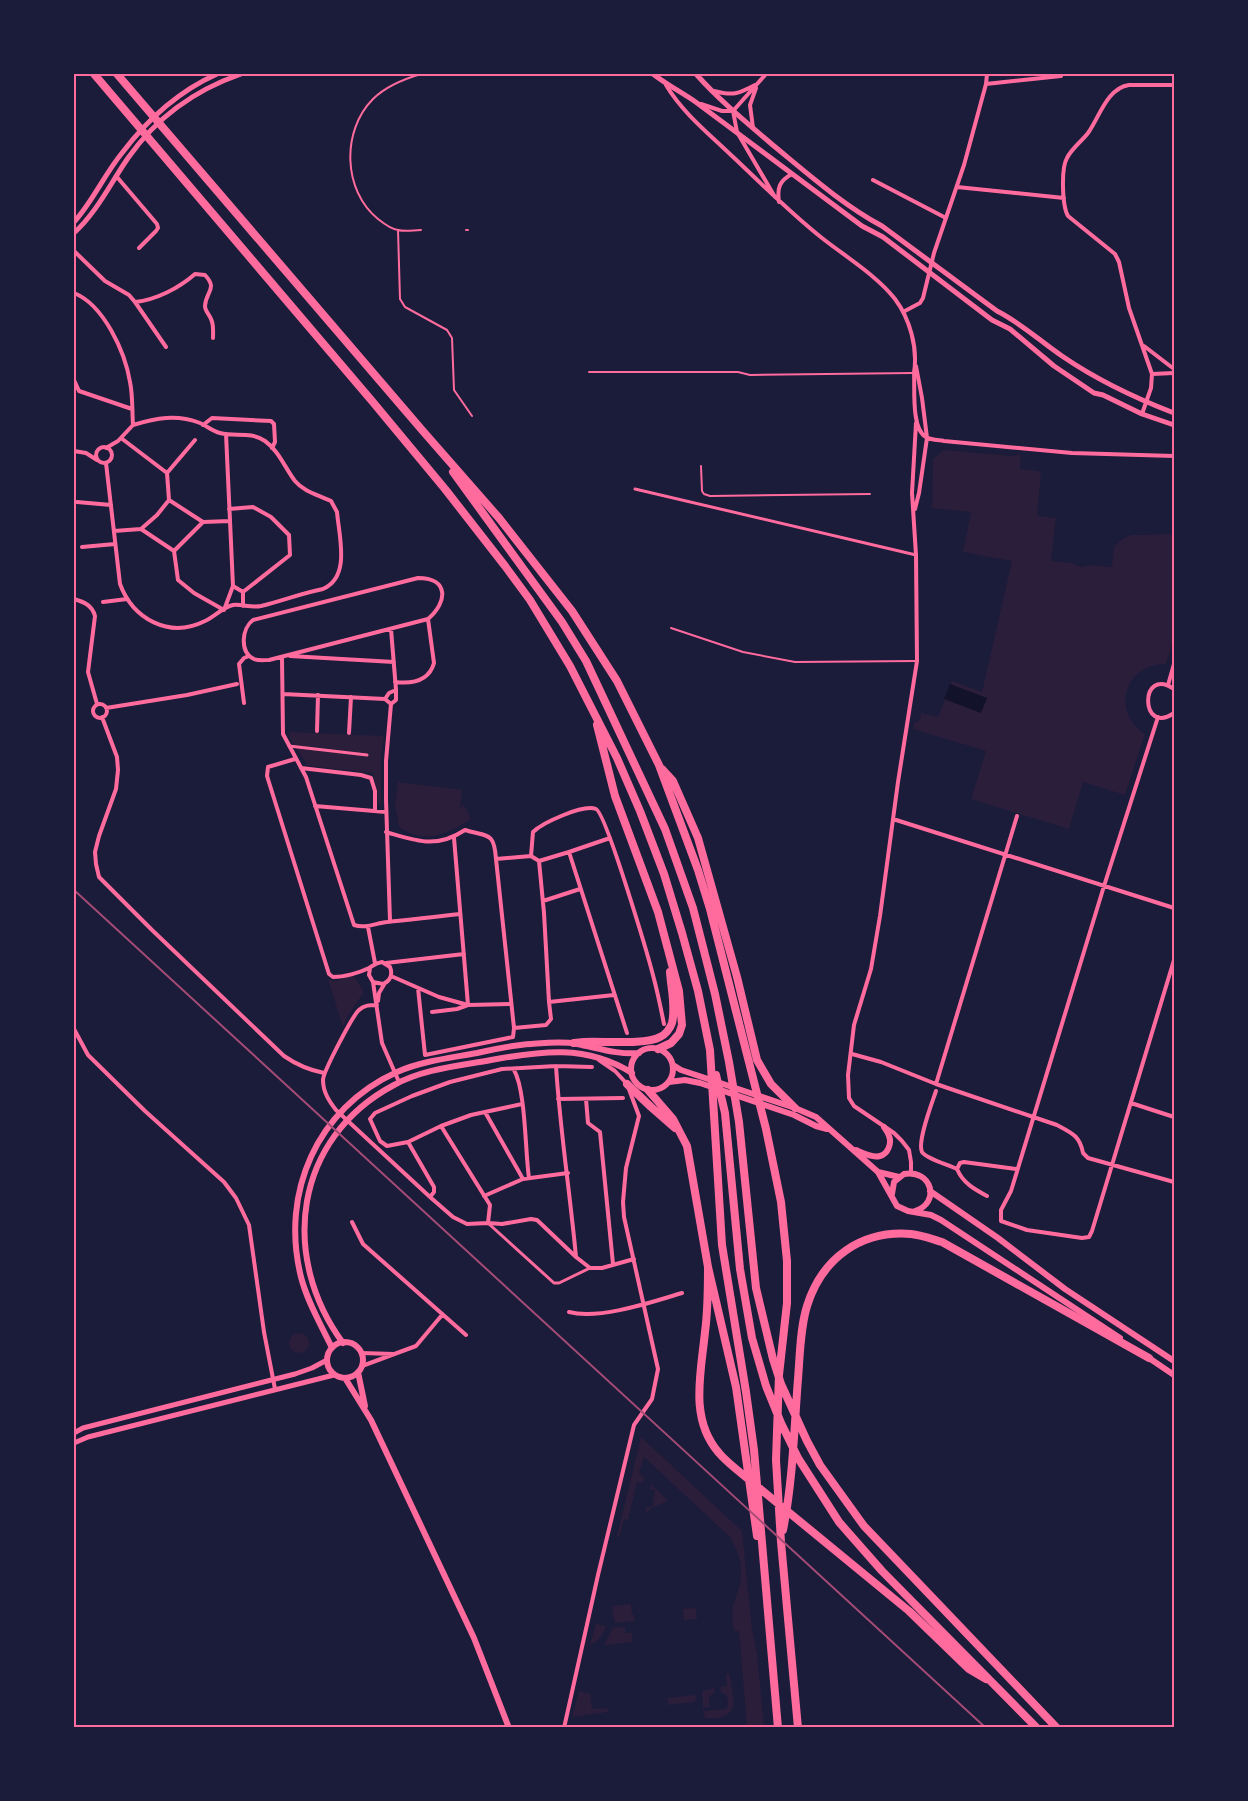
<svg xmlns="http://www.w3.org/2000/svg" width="1248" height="1801" font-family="'Asap Condensed',sans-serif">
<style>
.green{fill:#2a1e3b}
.water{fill:#12122b}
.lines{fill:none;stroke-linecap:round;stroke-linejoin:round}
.service{stroke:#ff6b9d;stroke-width:2}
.pedestrian{stroke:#ff6b9d;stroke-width:3}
.minor{stroke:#ff6b9d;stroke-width:4}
.tertiary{stroke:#ff6b9d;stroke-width:5}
.secondary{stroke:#ff6b9d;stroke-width:5}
.primary{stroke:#ff6b9d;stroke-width:6}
.motorway{stroke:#ff6b9d;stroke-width:8}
.rail{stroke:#a44b75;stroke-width:2}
.neatline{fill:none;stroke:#ff6b9d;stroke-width:2}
</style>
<rect width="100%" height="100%" fill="#1b1b3a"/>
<!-- green -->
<path class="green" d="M944 450 1013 456 1020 454V469L1039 471V473L1041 474 1037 516 1056 518 1051 561 1072 563 1080 567 1091 565 1112 567 1114 548 1113 547 1123 539 1131 535 1174 534V638L1166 664C1125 664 1110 711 1145 734L1125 795 1083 782 1069 829 971 799 986 751 913 729 914 723 920 720 921 713 938 717 952 681 982 692 1012 561 963 552 971 512 932 508 933 459Z
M289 732 384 736 381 756V805L378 804 377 789 373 773 308 766 290 739Z
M398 782 462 790 460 809 463 805 468 811 470 820C445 834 426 845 399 827L395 804Z
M353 975 364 992 349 1014 343 1027 328 979 336 981Z
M289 1343a10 10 0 1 1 20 0a10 10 0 1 1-20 0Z
M641 1437 742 1531 752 1630 757 1653 764 1727H747L739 1631H734C733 1624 732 1618 732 1612 733 1602 738 1593 740 1584 743 1570 740 1553 732 1542L733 1540 644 1457 639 1473 644 1478 643 1483 637 1482 628 1520 624 1519 620 1535 617 1536Z
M651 1484 668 1501 653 1507 646 1513V1507H652L655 1490 650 1489Z
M631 1604 632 1614 634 1615 635 1621 615 1623 612 1606Z
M696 1608 697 1619 684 1620 683 1609Z
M596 1624 606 1626C603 1635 599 1641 590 1645Z
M625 1627V1633H632L633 1642 604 1645 613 1628Z
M729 1671 734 1704C731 1718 717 1719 705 1718L703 1711 727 1709 728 1703 727 1696 721 1692 720 1687 727 1686 726 1674H729Z
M714 1688 715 1692 709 1697V1707L703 1708 702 1691Z
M579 1691 590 1694 592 1709 608 1708V1712L572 1717Z
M696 1695 697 1699 695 1700V1702L668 1705 667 1698Z"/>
<!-- water -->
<path class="water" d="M950 684 987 698 981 713 944 699Z"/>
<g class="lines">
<!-- service -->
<path class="service" d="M398 230 400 299 405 307 447 330 452 338 454 390 472 416
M421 230C414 230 405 232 398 230 391 229 383 223 378 219 343 191 341 131 373 99 386 86 404 79 421 74
M466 230H468
M589 372H738L750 375 913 373
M701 466 702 491 704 494 710 496 870 494
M671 628 743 652 795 662 917 661"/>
<!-- pedestrian -->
<path class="pedestrian" d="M635 489 916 555
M289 746 367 755
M489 1224 554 1283H559L590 1268"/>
<!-- minor -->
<path class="minor" d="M986 84 1061 76
M666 85C682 112 708 133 731 155 761 183 789 212 822 238 846 257 876 275 895 299 910 319 918 348 914 373 915 388 911 429 926 437 931 440 938 440 944 441L1072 453 1174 456
M714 91C733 96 738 94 755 85
M701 104 722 111H733
M733 111 737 132 775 197
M733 111 766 74
M753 128 750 105 756 88
M117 177 157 224 158 228 156 231 139 248
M873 180 946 218
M957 187 1064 198
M779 202C777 188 779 181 792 174
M74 251 105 281 129 295 135 302C156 300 179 288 195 274L205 275C218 289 206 291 205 306 205 311 209 314 211 319 214 325 213 331 213 338
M74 293C104 305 125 352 130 382 133 396 132 411 133 425
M135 302 166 347
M903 312 920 303 923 298 934 253 964 165 986 84 987 74
M1144 346 1174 369
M1152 374 1174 373
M74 380 79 391 82 392 132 409
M1142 414 1151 388 1152 374 1129 308 1119 262 1115 254 1068 216C1062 206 1061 168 1067 158 1072 148 1082 141 1088 133 1099 118 1107 88 1129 85H1174
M203 425 212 418 271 421 274 424 275 442 272 448
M121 438 167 473
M96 455a8 8 0 1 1 16 0a8 8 0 1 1-16 0Z
M106 448 118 441 133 425
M74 451 86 453 97 460
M106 463 120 584C133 619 169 639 205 621 214 617 223 607 233 605 242 604 251 608 261 606 282 601 302 593 323 589 351 577 339 536 337 512L331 501C319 495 304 492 295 481 285 468 279 451 265 441 250 431 236 437 220 433 212 431 207 426 200 423 176 414 156 418 133 425
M167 473 195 440
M167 473 169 500
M169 500 203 522
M77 502 111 505
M229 509 253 507 271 517 289 535 290 555 243 592
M915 509 919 493 927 438 922 398 916 366
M141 529 174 551
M114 531 141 529 157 515 169 500
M82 547 115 544
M174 551 178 580 194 593 224 610 233 586 226 434
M174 551 203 522 230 521
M418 578C449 578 448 602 428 619L269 660C264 660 259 661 254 659 239 652 242 628 253 620Z
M233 586 243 592V606
M74 599C84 602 92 605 95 616L88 672 97 704
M103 602 127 599
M290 656 394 662
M282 658 283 734 306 777 354 925C366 929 376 923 387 922 412 919 436 917 460 914
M395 682C412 684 429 681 434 663L428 619
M1168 685 1174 664
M1174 689C1139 665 1140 737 1174 713
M283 694 385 699 391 704
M385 699 389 693 396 690 391 629
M244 703 239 664 244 658 249 656
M93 711a7 7 0 1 1 14 0a7 7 0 1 1-14 0Z
M106 708 187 695 237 684
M102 717 117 757 118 770 116 789 99 836 95 852 96 864 99 877 152 930 284 1056C297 1065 309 1070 324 1073
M1158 717 1104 886 1011 1191 1001 1210V1221L1027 1230 1082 1238 1089 1237 1092 1231 1174 960
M317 731 318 695
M349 733 351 697
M295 759 268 767 267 776 329 974 333 977C344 977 359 973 369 968 374 965 376 963 382 962L390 967C393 975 390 981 383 984L373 982 369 975 370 968
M301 768 361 775 371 778 375 791V810
M315 806 386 812
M893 819 1174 908
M386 832C417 841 436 849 465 830 489 837 494 832 496 859L531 856 539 861 569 852 627 1033
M569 852 610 838
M531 856 533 832C542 823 583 804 596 809 606 813 649 959 654 979 658 994 661 1009 664 1024
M496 859 514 1028
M539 861 544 913 549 1002
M543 901 580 889
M390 921 386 800V761L391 704 396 700V690
M368 927 375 963
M386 963 464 954
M391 976 439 997 468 1005 511 1004
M373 982 382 1043 399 1082
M418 988 425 1055 513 1037 514 1028 546 1025 551 1019 549 1002 614 995
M378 1001 379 993 385 983
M377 1005C370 1005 364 1005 359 1010 353 1015 323 1072 323 1080 323 1092 329 1101 336 1110L430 1197
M432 1012 457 1009 468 1005 454 838
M74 1029 88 1055 145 1111 224 1182 236 1198 249 1225 264 1332 275 1389
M852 1054 881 1062 936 1084 1057 1125C1072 1133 1080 1136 1083 1153L1088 1158 1174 1182
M556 1066C560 1130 570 1193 576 1257L590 1268H602L634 1259
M514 1070C526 1091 525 1151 529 1178
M936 1084 1017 816
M936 1091C932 1103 917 1142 922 1152 926 1159 950 1165 957 1169
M558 1099 623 1098
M586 1099 588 1123 600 1132 613 1264
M1131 1103 1174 1117
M485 1112 523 1179
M441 1126 490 1205 488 1223
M408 1142 441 1126 471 1115 522 1104
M911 1173V1162L909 1150 902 1141 894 1133 854 1106 849 1098 848 1075 854 1025 871 969 880 916 898 782 917 661 916 555 912 493 916 423
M484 1196 523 1179 568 1173
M987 1196C974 1189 963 1183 957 1169L960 1163 964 1162 1016 1169
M352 1222 363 1244 466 1335
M576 1257 537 1220 531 1219 502 1224 488 1223 467 1224 453 1217 430 1197 434 1192V1187L408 1142 387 1146 380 1141 370 1119 375 1113 412 1096 450 1082 502 1069 556 1066 592 1067
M569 1312C599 1320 652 1302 682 1293
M361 1353 394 1354
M362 1366 416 1346 442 1315
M564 1728 598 1575 634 1425 652 1399 658 1369 624 1217 623 1202 626 1168 639 1116 627 1084 615 1071 599 1060"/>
<!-- tertiary -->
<path class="tertiary" d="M74 1433 83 1428 295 1374 312 1368 327 1360
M74 1443 88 1437 334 1375"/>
<!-- secondary -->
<path class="secondary" d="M653 74C667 85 683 93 697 103L862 226 883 237 992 320 1010 329 1054 366 1094 393 1103 395 1142 414 1174 425
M696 74C719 100 747 123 774 146 808 174 843 205 882 226L997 311C1021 323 1040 341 1062 356 1097 380 1135 398 1174 413
M74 222C93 201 104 175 122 153 147 120 179 91 217 74
M74 233C97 212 110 184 128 158 156 118 195 90 241 74"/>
<!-- primary -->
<path class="primary" d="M631 1069a21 21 0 1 1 42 0a21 21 0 1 1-42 0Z
M673 1065 681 1070 795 1108 816 1117 878 1172 897 1206 908 1211 931 1215 941 1220 1120 1338
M669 1082 685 1080 700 1083 794 1115 816 1126 827 1129
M856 1150C863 1153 872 1158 880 1156 888 1154 892 1143 889 1136 888 1132 886 1130 884 1127
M878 1172 899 1177
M930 1191 998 1238 1065 1289 1174 1361
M892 1194 894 1182 904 1174C932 1169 941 1203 915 1211
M327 1360a18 18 0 1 1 36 0a18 18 0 1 1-36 0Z
M343 1343C279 1256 294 1138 394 1085 423 1069 458 1066 491 1060 541 1051 586 1044 632 1073
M332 1348C321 1325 307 1301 301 1277 280 1193 317 1108 397 1072 422 1061 450 1058 477 1053 495 1049 513 1045 531 1044 545 1043 562 1041 577 1044 598 1048 618 1055 639 1053
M1146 1356 1174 1375
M358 1372 365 1406
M345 1378 371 1420 474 1638 509 1728"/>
<!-- motorway -->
<path class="motorway" d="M94 74 372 401 445 489 505 566 530 600 570 666 617 758 640 811 664 874 682 933 698 991 710 1050 722 1245 746 1392 754 1450 778 1728
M117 74 422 430 499 518 572 611 617 681 659 765 698 870 710 909 766 1129 781 1202 787 1261V1303L779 1375 776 1460 781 1542 798 1728
M453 472 562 622 586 661 665 829 693 908 715 994 729 1062 739 1122 756 1288 773 1359 781 1384 807 1441 820 1465 864 1526 1057 1728
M597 725 615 796 658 912 679 991 682 1025 679 1034 671 1043 658 1049
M662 769 673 781 698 838 737 977 757 1060 771 1084 795 1108
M574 1043 584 1042C602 1041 646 1045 660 1037 665 1035 670 1029 672 1023 676 1007 671 988 670 972
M716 1075 725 1113 740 1269 752 1338 766 1386 781 1423 798 1458 839 1522 882 1571 1037 1728
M627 1084 651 1107 675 1128
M648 1090 673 1119 687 1146 708 1267 736 1387 757 1536
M708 1267C708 1288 708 1310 705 1332 701 1373 689 1419 719 1453 724 1459 730 1464 736 1469L909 1611 969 1669 986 1679
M783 1530C793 1481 794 1429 798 1379 800 1355 800 1329 807 1306 822 1258 861 1230 911 1234 921 1235 932 1239 942 1242L1149 1358"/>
<!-- rail -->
<path class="rail" d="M74 890 986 1728"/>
</g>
<!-- border -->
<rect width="1248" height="1801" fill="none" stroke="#1b1b3a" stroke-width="150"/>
<rect x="75" y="75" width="1098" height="1651" class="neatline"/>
</svg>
